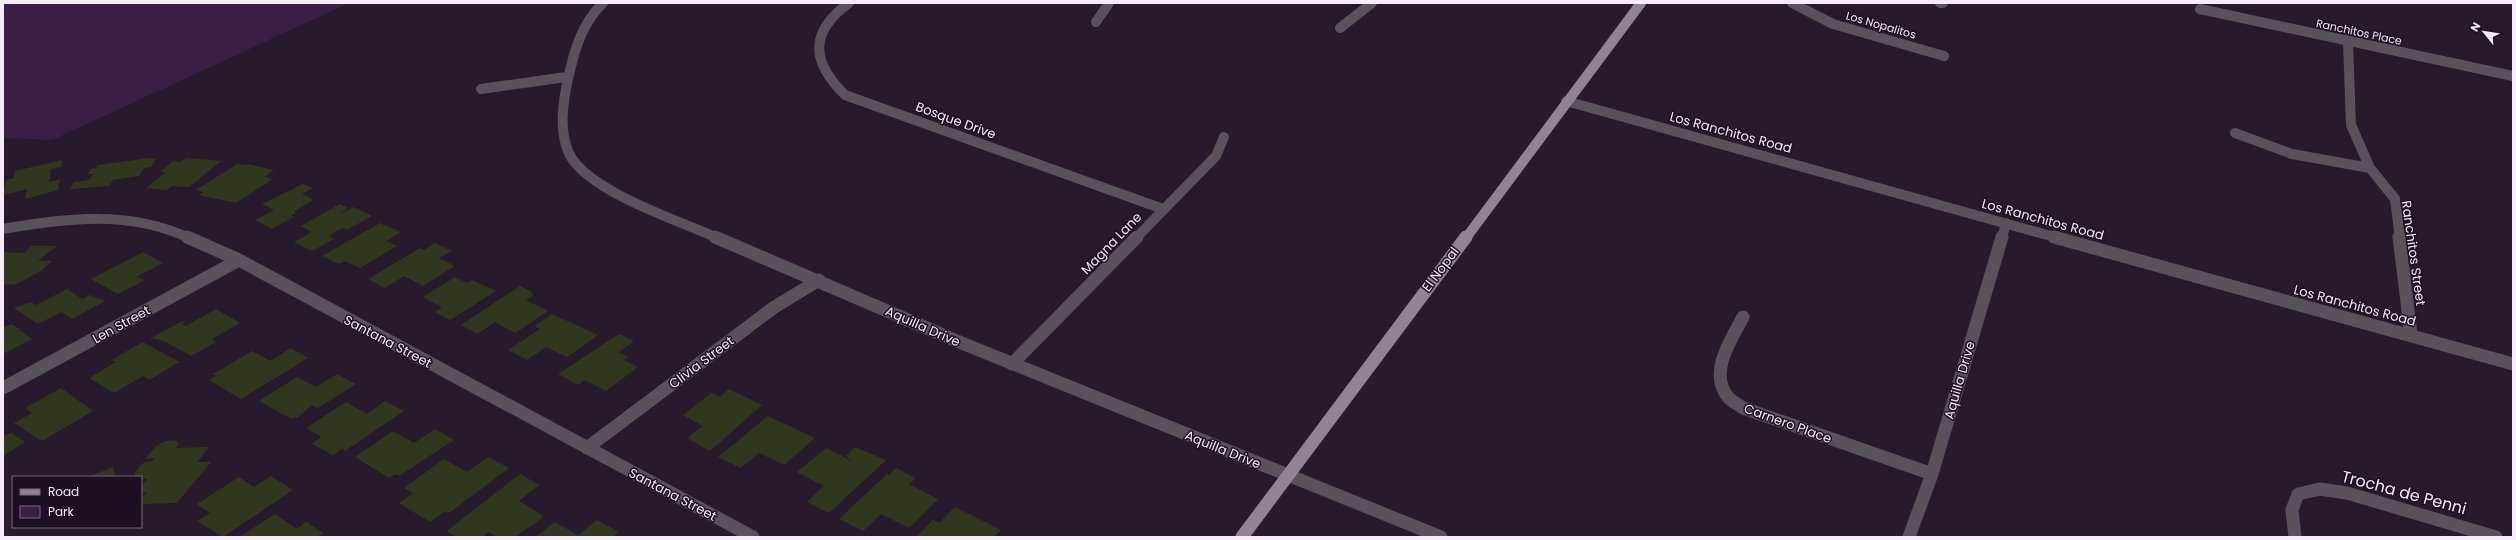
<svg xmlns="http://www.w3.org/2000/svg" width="2516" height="540" font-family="Poppins,sans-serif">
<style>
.green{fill:#3a1e45}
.building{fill:#31371e}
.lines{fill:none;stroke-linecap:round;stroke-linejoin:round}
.minor-far1{stroke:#59515c;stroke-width:10}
.minor{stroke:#59515c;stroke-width:13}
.major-far1{stroke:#918297;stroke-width:10}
.major{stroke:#918297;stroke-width:13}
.labels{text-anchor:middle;stroke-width:3;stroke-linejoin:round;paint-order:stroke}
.far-street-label{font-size:11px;fill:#f5ebf9;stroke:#1e1024}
.street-label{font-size:13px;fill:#f5ebf9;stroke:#1e1024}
.near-street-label{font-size:16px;fill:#f5ebf9;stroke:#1e1024}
</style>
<rect width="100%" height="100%" fill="#281a2d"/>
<!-- green -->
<path class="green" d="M3 3H349L52 140 3 138Z"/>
<!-- building -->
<path class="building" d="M150 158 156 159 151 167 144 168 139 176 113 180 109 186 70 189 74 182 89 180 93 174H88L91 169 96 168 98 165Z
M186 158 221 161 189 187 172 186 167 190 146 188 166 172H160L173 161 181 162Z
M62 160 61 167 51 169 49 182 60 179 58 190 25 199 27 189 3 195 6 180 14 178 15 171Z
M237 164 245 165 248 164 274 170 264 177 273 179 236 203 199 195 204 192 196 190Z
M303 184 313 188 302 194 314 200 294 211 296 213 291 215 294 217 272 229 255 220 274 210 262 204Z
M340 204 348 208 338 215 353 207 372 216 347 230 343 228 334 232 329 236 334 239 312 251 294 242 312 232 301 226Z
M380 223 401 232 386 241 397 246 360 268 345 261 339 264 322 256Z
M435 243 452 251 439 258 455 266 423 286 404 276 385 288 368 279 420 248 424 250Z
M31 246H57L38 261H52L41 271 16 284 3 285V252L25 253Z
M143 252 163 263 136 277 145 280 118 294 91 279Z
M455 277 467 283 472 280 496 291 450 320 435 312 442 307 423 297Z
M520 286 532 292 533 296 526 300 548 311 515 333 495 322 477 334 461 325Z
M67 289 82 299 90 295 105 301 72 319 61 312 38 324 14 308 30 302 36 305Z
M216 309 240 323 212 339 216 342 191 356 164 341 151 338 183 321 185 322 182 324 186 326Z
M552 314 598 335 567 357 546 347 527 360 508 350 540 329 535 326Z
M12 324 21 330 16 332 21 331 32 339 3 354V327Z
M619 334 634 341 619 352 629 357 624 360 638 367 606 391 585 380 578 385 558 374Z
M143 342 179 362 149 380 143 376 114 393 89 378 116 362 111 360Z
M291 348 308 358 241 399 209 380 217 376 213 374 252 351 270 361Z
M337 374 356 384 318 408 312 405 298 417 291 419 259 401 297 377 316 387Z
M61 388 93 411 42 441 14 423 32 413 25 408Z
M729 389 762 405 710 451 687 438 703 426 683 415 711 393 720 397Z
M385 401 404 411 345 451 342 449 333 455 312 444 321 437 306 428 346 402 367 414Z
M768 416 815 438 784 465 759 453 741 468 718 457Z
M435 429 454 440 399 476 395 474 389 478 355 457 393 431 414 443Z
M11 433 25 442 3 456V436Z
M176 440 179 444 176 448 209 447 197 462H211L177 503 141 504V500L147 492 141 493V487L147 479 135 477 134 474 143 463 153 461 155 458 145 459 156 446 166 441Z
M855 447 886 460 829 513 807 502 824 486 797 472 826 448 852 461 846 456Z
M488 457 509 468 449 513 445 511 430 522 399 503 413 493 404 488 444 459 467 472Z
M113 467 115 477H88Z
M896 468 915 478 909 484 938 499 909 528 881 514 863 531 839 519 887 474 889 475Z
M520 474 539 485 519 501 544 516 535 523 515 537H498L489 532 482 537H457L447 531Z
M271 476 293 490 223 537 197 521 210 513 197 504 239 477 254 487Z
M955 507 1001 530 994 537H916L933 520 939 523Z
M275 514 297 529 306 522 323 533 318 537H239Z
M597 520 619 532 613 537H535L555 522 578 535Z"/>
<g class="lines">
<!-- minor-far1 -->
<path class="minor-far1" d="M603 3C582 23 574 51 568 79 563 102 559 129 568 151 583 190 680 221 718 238
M849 3C809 32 811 62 845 95L1163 209
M1792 3 1833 24 1944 56
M1940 3H1943
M2200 9 2513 76
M1096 22 1109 3
M1340 28 1372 3
M2348 42 2351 125 2370 168 2395 199 2400 238
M481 89 566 77
M1566 101 2058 238
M2235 133 2292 154 2370 168
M3 229C67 218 129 210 189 238
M1136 238 1216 156 1224 137
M2002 238 2006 223"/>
<!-- minor -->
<path class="minor" d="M187 237 239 260 753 537
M715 237 964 344 1441 537
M2054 237 2513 364
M2399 237 2411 335
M1743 317C1731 340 1708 373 1728 397 1732 402 1738 404 1743 408L1932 474
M1012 364 1137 237
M3 388 239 260
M587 448 773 308 819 280
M1909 537 1932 474 2002 237
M2295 537 2292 510 2298 494 2320 489 2347 493 2496 537"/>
<!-- major-far1 -->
<path class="major-far1" d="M1466 238 1641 3"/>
<!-- major -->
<path class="major" d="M1242 537 1466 237"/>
</g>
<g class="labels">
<!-- far-street labels -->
<g class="far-street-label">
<text transform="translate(1881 25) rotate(16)" y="4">Los Nopalitos</text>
<text transform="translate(2359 32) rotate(12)" y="4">Ranchitos Place</text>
</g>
<!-- street labels -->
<g class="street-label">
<text transform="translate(956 120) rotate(20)" y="5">Bosque Drive</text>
<text transform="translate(1731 132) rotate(15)" y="5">Los Ranchitos Road</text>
<text transform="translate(2043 219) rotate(15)" y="5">Los Ranchitos Road</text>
<text transform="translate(1111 243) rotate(-46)" y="5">Magna Lane</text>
<text transform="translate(2414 253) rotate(82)" y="5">Ranchitos Street</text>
<text transform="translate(1440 269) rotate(-53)" y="5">El Nopal</text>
<text transform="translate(2355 305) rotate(15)" y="5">Los Ranchitos Road</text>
<text transform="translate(121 324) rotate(-29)" y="5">Len Street</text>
<text transform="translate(923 326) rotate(24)" y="5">Aquilla Drive</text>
<text transform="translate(388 341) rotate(28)" y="5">Santana Street</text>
<text transform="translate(701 362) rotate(-37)" y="5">Clivia Street</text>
<text transform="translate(1959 380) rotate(-74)" y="5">Aquilla Drive</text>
<text transform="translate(1788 423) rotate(20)" y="5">Carnero Place</text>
<text transform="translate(1223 449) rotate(22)" y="5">Aquilla Drive</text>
<text transform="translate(673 494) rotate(28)" y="5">Santana Street</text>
</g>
<!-- near-street labels -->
<g class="near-street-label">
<text transform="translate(2404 492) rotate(15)" y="6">Trocha de Penni</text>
</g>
</g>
<!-- border -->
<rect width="2516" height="540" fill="none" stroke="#f5ebf9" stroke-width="8"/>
<!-- legend -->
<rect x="12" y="476" width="130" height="52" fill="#1e1024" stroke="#746879"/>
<rect x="20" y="489" width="20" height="6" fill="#918297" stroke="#746879"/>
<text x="48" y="496" font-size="12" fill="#f5ebf9">Road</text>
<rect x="20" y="506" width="20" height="12" fill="#3a1e45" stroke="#746879"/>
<text x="48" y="516" font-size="12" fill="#f5ebf9">Park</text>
<!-- north arrow -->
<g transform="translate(2484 32) rotate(300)" stroke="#1e1024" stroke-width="3" paint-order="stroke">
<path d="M0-3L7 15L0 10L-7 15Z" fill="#f5ebf9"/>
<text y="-6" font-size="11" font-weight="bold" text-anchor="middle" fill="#f5ebf9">N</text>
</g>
</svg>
